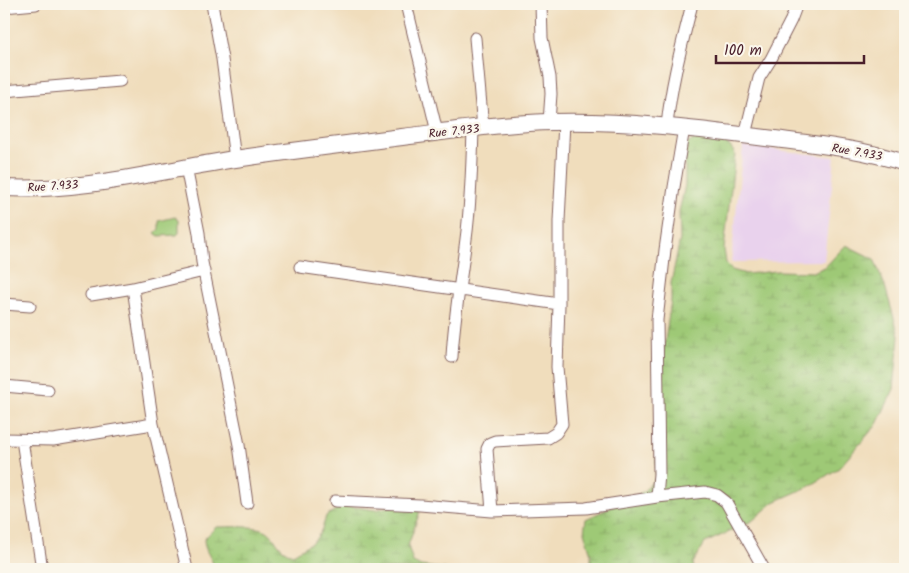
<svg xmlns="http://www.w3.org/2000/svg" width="909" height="573" font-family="Kalam,sans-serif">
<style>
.built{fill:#e9d2ed}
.grass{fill:#9ec976;stroke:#747450}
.wetland{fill:url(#wetland-marsh);stroke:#747450}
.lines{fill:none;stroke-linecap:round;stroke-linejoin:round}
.street-casing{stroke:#84625e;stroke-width:13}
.secondary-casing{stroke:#84625e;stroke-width:18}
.street{stroke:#fff;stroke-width:11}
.secondary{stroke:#fff;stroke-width:16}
.labels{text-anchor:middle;stroke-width:5;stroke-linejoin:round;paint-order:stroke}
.street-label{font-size:12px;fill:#4a1f2b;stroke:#fbf7ec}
</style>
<defs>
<pattern id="wetland-marsh" width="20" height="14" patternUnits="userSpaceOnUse" patternTransform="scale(1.25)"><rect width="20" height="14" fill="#9ec976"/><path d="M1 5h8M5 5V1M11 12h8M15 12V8" fill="none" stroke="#8aac66"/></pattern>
</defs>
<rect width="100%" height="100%" fill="#fbf7ec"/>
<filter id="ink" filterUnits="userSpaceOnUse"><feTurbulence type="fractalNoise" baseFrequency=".02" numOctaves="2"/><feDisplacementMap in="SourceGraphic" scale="10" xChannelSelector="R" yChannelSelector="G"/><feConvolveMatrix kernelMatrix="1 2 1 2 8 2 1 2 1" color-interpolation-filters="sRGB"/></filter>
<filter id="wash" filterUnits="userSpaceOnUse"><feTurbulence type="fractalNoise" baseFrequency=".0096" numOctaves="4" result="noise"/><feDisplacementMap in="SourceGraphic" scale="20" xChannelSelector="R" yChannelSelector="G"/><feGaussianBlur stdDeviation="1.12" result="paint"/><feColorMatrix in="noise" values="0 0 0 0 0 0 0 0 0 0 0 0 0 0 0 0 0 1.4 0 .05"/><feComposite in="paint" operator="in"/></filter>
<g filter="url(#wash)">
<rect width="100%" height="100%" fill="#f0ddbc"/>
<!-- built -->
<path class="built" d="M743 146 835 157 824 261 731 262Z"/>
<!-- grass -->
<path class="grass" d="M175 217 179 220V233L177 235 159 236 155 233 159 229V221Z"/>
<!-- wetland -->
<path class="wetland" d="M698 137C717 138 725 136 735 154L724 249 726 263 732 270 746 274 777 271 813 272 825 267 846 245 874 259 885 286 899 336 894 389 877 424 839 468 810 486 774 502 752 521 705 543 693 563 694 569H591V554L584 532 586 519 643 492 655 479 662 361 671 300V283L680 239 679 212 685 185V162L687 144Z
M348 506 375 510 393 506 420 511 408 546 413 562 421 566 446 569H214C213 557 204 553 204 539L216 527C228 527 257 525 267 531 278 539 277 550 293 554 314 541 319 542 326 516L340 507Z"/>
</g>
<g filter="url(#ink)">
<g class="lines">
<!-- street casing -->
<g class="street-casing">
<path id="street" d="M212 4 222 59 235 159
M406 4 437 132
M541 4 542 38 550 77 551 94 549 122
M4 7 36 4
M475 38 483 128
M4 91 120 81
M667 126C671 84 682 44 692 4
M684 128 674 187 665 250 657 320 659 474 657 497 705 492 717 495 726 502 764 569
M745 135 759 78 771 59 791 20 797 4
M186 167 199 233 202 262 239 445 247 503
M300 267 559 304
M133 288 153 424 187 569
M91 295 133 288 204 271
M4 304 30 306
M452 357C454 317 461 279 466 239 471 203 472 166 473 129
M4 386 48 390
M4 439 53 440 153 424
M22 440 42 569
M335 501 420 505 492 511 523 510 586 508 657 497
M492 511 487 449 490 443 495 441 548 438 556 433 562 424 557 367 559 304V221L564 122"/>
</g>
<!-- secondary casing -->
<g class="secondary-casing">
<path id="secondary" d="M4 188C81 192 159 171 235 159 290 151 346 144 402 137 451 131 503 123 552 122 624 120 695 129 766 138 813 144 860 148 905 163"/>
</g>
<!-- street -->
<use href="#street" class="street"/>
<!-- secondary -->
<use href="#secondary" class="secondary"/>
</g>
</g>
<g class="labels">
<!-- street labels -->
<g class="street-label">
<text transform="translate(454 131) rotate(-6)" y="4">Rue 7.933</text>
<text transform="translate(857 152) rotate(10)" y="4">Rue 7.933</text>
<text transform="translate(53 186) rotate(-4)" y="4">Rue 7.933</text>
</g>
</g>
<!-- margin -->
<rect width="909" height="573" fill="none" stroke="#fbf7ec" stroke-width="20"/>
<!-- scale -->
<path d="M716 55v8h148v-8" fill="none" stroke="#4a1f2b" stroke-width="2.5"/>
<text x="724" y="55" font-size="15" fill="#4a1f2b" stroke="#fbf7ec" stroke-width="4" paint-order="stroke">100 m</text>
</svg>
